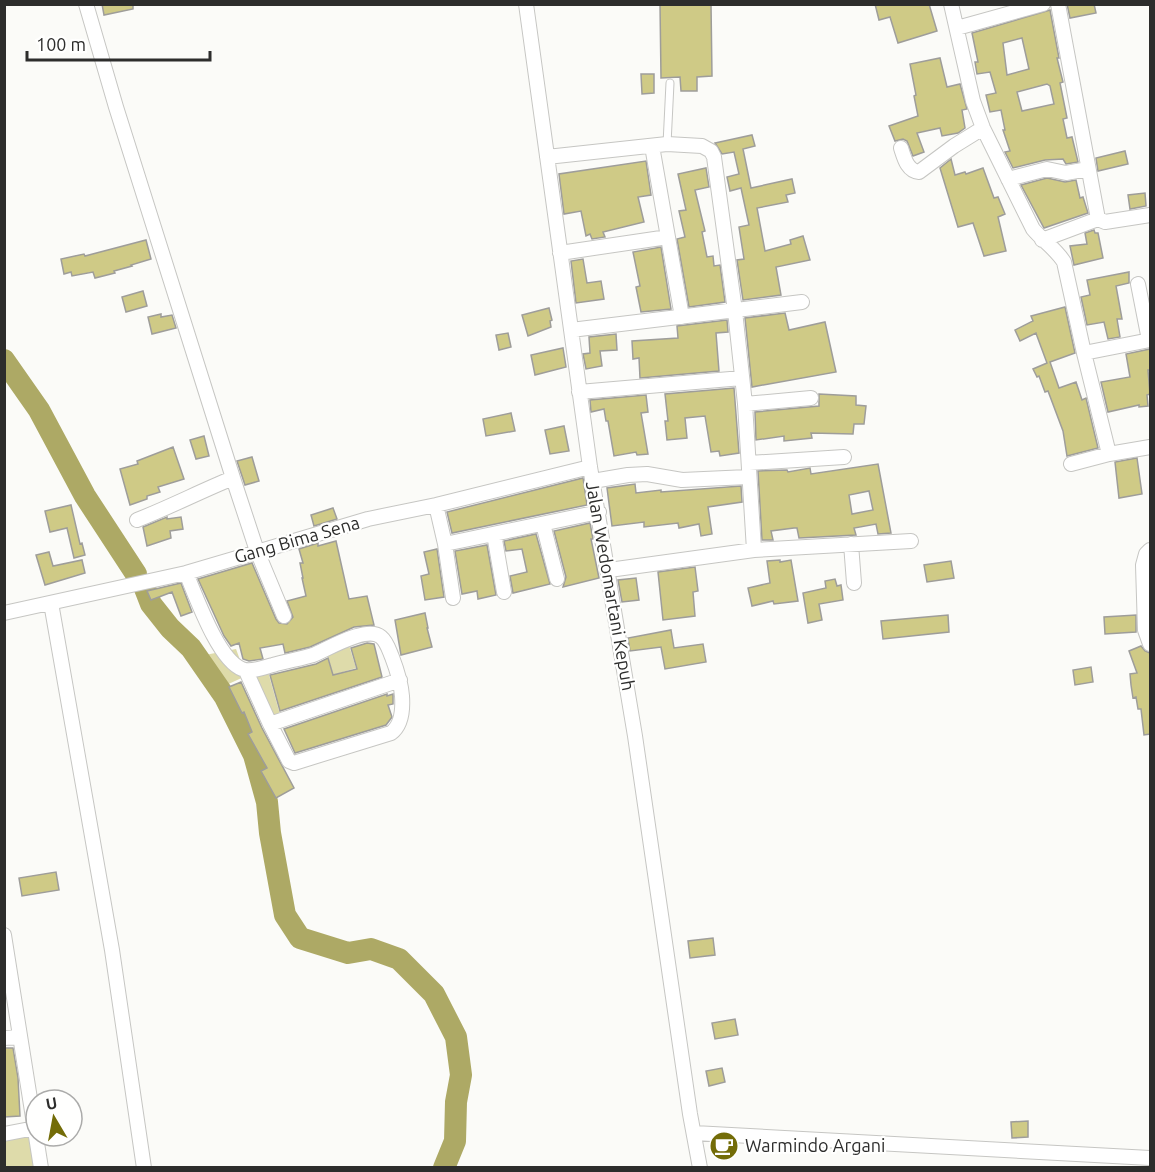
<svg xmlns="http://www.w3.org/2000/svg" width="1155" height="1172" font-family="Ubuntu,sans-serif">
<style>
.green{fill:#dedbaa}
.lines{fill:none;stroke-linecap:round;stroke-linejoin:round}
.river{stroke:#ada965;stroke-width:22}
.building{fill:#cfca86;stroke:#9e9d9a;stroke-width:1.5;fill-rule:evenodd}
.lane-casing{stroke:#c6c6c3;stroke-width:9}
.street-casing{stroke:#c6c6c3;stroke-width:16}
.lane{stroke:#fff;stroke-width:7}
.street{stroke:#fff;stroke-width:14}
.labels{text-anchor:middle;stroke-width:4.5;stroke-linejoin:round;paint-order:stroke}
.street-label{font-size:18px;fill:#2d2d2c;stroke:#fffffe}
.poi-label{font-size:18px;fill:#2d2d2c;stroke:#fffffe;text-anchor:start}
</style>
<rect width="100%" height="100%" fill="#fbfbf8"/>
<!-- green -->
<path class="green" d="M348 642 356 668 333 675 326 649Z
M236 649 246 676 224 686 205 655Z
M267 668 281 718 271 721 248 674Z
M32 1134 39 1167H5L4 1138Z"/>
<g class="lines">
<!-- river -->
<path class="river" d="M4 360 39 410 85 496 136 574
M144 586 151 604 170 628 191 648 225 697 254 755 267 802 270 833 285 915 300 938 348 953 371 949 399 959 434 994 456 1037 461 1075 456 1102 455 1141 444 1168"/>
</g>
<!-- building -->
<path class="building" d="M102 4H133V9L104 15Z
M660 4H711L712 76 697 77V91H681L680 77 661 78Z
M875 4H929L937 31 898 43 890 17 879 20Z
M1067 4H1094L1096 13 1070 18Z
M1050 10 1059 58H1057L1063 82 1060 83 1067 118 1063 119 1067 138 1072 137 1078 162 1066 164 1063 159 1045 160 1013 168 1005 152 1010 151 1003 130H1005L1001 110 990 112 986 95 996 93 990 72 977 74 975 62H978L972 33ZM1022 38 1029 69 1007 75 1003 43ZM1047 84 1050 86 1054 104 1022 111 1017 92Z
M940 58 947 87 960 84 967 109 962 110 965 128 958 133 942 136 940 128 917 133 924 152 913 156 907 141 903 139 895 141 889 126 918 116 914 96 916 95 910 64Z
M641 74H654V93L642 94Z
M752 135 755 146 743 149 751 188 792 179 795 193 786 195 788 202 757 208 765 251 791 244 790 240 803 236 810 260 776 267 781 295 743 300 737 260 744 259 739 227 749 225 741 188 730 191 727 177 739 174 734 152 722 154 715 143Z
M1125 151 1128 164 1098 171 1096 158Z
M951 159 955 175 965 172 966 174 983 168 994 198 998 197 1005 214 998 217 1006 251 984 256 973 223 958 227 940 168Z
M646 161 651 195 638 197 644 222 603 232 605 237 592 239 590 234 586 236 581 211 564 214 559 174Z
M706 168 709 187 695 190 705 231 702 232 707 257 713 256 714 266 720 265 725 302 689 307 677 239 685 237 679 211 686 210 678 174Z
M1047 178 1065 182 1076 180 1080 198 1083 197 1088 213 1044 228 1021 185Z
M1145 193 1146 206 1130 209 1128 195Z
M1094 230 1095 233H1098L1103 258 1074 265 1070 246 1087 244 1085 233Z
M146 240 151 259 131 265 132 266 114 271 115 273 95 278 93 272 72 276 71 272 64 274 61 259 84 254 85 256Z
M661 247 671 309 641 312 636 287 640 286 633 252Z
M583 259 587 283 601 281 604 299 576 303 571 261Z
M1129 272V283L1116 286 1122 319H1117L1120 337 1108 339 1104 322 1087 325 1081 297 1090 295 1087 280Z
M143 291 147 306 126 312 122 297Z
M1065 307 1075 353 1050 362 1059 388 1076 382 1082 400 1086 398 1098 448 1067 456 1063 431 1048 391 1045 392 1039 376 1037 377 1033 369 1047 363 1037 336 1036 333 1020 341 1015 330 1033 321 1031 316Z
M549 308 552 320 550 321 551 327 528 336 522 315Z
M785 313 789 330 825 322 836 372 752 387 745 318Z
M161 314V317L172 315 176 328 152 334 148 317Z
M727 320 728 332 716 333 719 371 640 378 639 358 633 359 632 341 678 338 677 326Z
M508 333 511 347 499 350 496 335Z
M616 334 617 350 600 351 602 366 586 369 583 354 590 353 589 337Z
M563 348 566 367 535 375 531 355Z
M1150 349V370H1148L1150 394 1147 395 1148 406 1139 407V405L1108 412 1101 382 1130 377 1126 354Z
M734 388 739 453 720 456 719 451 711 452 705 416 685 418 687 438 667 440 665 421H668L665 394Z
M819 394 856 396V405L866 406 864 424H854L853 434 811 433 812 438 784 441V436L756 440 755 412 819 406Z
M646 395 648 412 641 413 648 454 637 455 636 452 614 456 608 421H606L604 409 591 412 590 400Z
M511 413 515 431 486 436 483 419Z
M564 426 569 451 550 454 545 430Z
M204 436 209 456 196 459 190 440Z
M173 447 184 479 158 487 160 492 147 496V499L130 505 120 469 138 464 137 461Z
M252 457 259 481 245 485 237 461Z
M1137 458 1142 494 1119 498 1115 462Z
M878 464 891 533 878 534 876 524 854 528 856 535 799 538 797 528H794L771 531 773 540H762L758 471 787 470 788 472 810 468 811 474ZM869 491 873 510 852 514 849 495Z
M583 478 587 505 452 533 447 512Z
M635 484 636 493 661 490V492L741 486 742 502 708 507 712 534 701 536 699 524 679 528 678 523 644 527V522L612 526 607 488Z
M71 505 80 544 82 543 85 555 74 558 67 528 50 532 45 511Z
M333 508 337 519 314 526 311 515Z
M167 517V519L181 517 183 529 170 531 171 538 147 546 143 527Z
M590 523 593 539H591L599 578 563 587 566 577 554 531Z
M536 534 550 584 513 593 510 576 527 572 522 549 506 551 504 541Z
M336 541 349 599 367 596 374 625 354 627 310 647 285 653 283 644 260 648 263 659 249 661 243 659 239 643 231 646 224 636 198 579 252 563 276 619 279 623 287 624 293 617 287 601 306 596 302 578H303L300 563H303L299 549 318 543V546Z
M487 545 496 595 478 599 477 591 462 594 455 551Z
M437 549 444 597 425 600 421 576 429 574 424 552Z
M49 552 53 566 82 560 85 573 45 585 36 555Z
M780 560V562L791 560 798 601 774 604 773 601 752 606 748 588 770 583 767 561Z
M951 561 954 578 927 582 924 565Z
M695 567 698 591 693 592 695 616 663 620 658 572Z
M636 578 639 600 622 602 618 580Z
M835 579 837 586 841 585 843 600 819 604 822 620 808 623 803 593 826 588 825 581Z
M181 583 192 612 181 616 172 592 151 600 147 591Z
M425 613 428 628H427L432 647 401 655 395 620Z
M948 615 949 632 883 639 881 621Z
M1136 615V632L1105 634 1104 617Z
M671 630 674 648 703 644 706 662 665 669 661 647 630 651 628 638Z
M367 643 374 644 382 677 280 711 270 675 316 664 328 658 333 675 357 669 351 648Z
M1141 646 1145 651 1150 653V734L1144 735 1141 709H1138L1136 697 1133 698 1131 685 1130 674 1137 673 1129 651Z
M1091 667 1093 682 1075 685 1073 670Z
M241 682 262 728 294 788 276 798 261 771 267 768 248 734 252 732 244 712 242 713 229 687Z
M387 694V696L393 694V704L388 705 392 717 386 725 295 753 284 729Z
M56 872 59 890 22 896 19 878Z
M713 938 715 955 690 958 688 941Z
M735 1019 738 1035 715 1039 712 1023Z
M4 1048H13L18 1078 20 1116 4 1117Z
M722 1068 725 1082 709 1086 706 1071Z
M1028 1121V1137L1012 1138 1011 1122Z"/>
<g class="lines">
<!-- lane casing -->
<g class="lane-casing">
<path id="lane" d="M667 144 670 83"/>
</g>
<!-- street casing -->
<g class="street-casing">
<path id="street" d="M86 4 116 107 233 478 257 551 284 616
M526 4 590 467 635 736 690 1114 700 1168
M951 4 973 101 983 128 1033 229C1043 241 1056 249 1064 262L1084 353 1109 454
M1058 4 1098 219 1105 222 1150 215
M957 28 1043 4
M652 146 682 317
M901 148C904 157 907 171 919 172L954 146 983 128
M547 157 667 144 702 146 711 151 714 157 735 311 745 404 754 550
M1008 179 1047 169 1066 173 1088 169
M1042 240 1098 219
M560 253 668 237
M1138 284 1149 340
M571 330 802 302
M1084 353 1150 340
M579 392 742 378
M745 404 811 398
M749 463 844 457
M1071 464 1109 454 1150 447
M593 481 628 475 647 474 682 480 748 477
M436 505 445 544
M137 520C170 507 201 491 233 478
M543 524 557 579
M494 534 504 592
M851 544 854 583
M1150 550 1146 554 1143 565 1145 630 1150 644
M609 570 754 550 911 541
M186 573C196 596 218 660 242 669 250 673 265 667 273 665 286 661 300 659 313 655 328 649 367 625 381 637 387 642 389 650 392 657 397 670 401 682 402 696 403 710 402 725 391 733L294 763 289 761 270 724
M453 598 445 544 599 512
M51 603 112 950 144 1168
M4 613 186 573 368 519 436 505 590 467
M246 671 270 724 400 680
M4 935 41 1168
M4 1038 20 1037
M694 1133 1150 1158
M4 1134 35 1128"/>
</g>
<!-- lane -->
<use href="#lane" class="lane"/>
<!-- street -->
<use href="#street" class="street"/>
</g>
<!-- icons -->
<defs>
<g id="cafe-disc" transform="scale(1.5)"><circle r="9.5" fill="#736c07" stroke="#fffffe"/><path d="M-5.5-4.5H6V0H3Q3 3.5 0 3.5H-2.5Q-5.5 3.5-5.5 0ZM3-3.2v2h1.7v-2ZM-6 4.5H4V6H-6Z" fill="#fff"/></g>
</defs>
<g fill-rule="evenodd">
<use href="#cafe-disc" x="724" y="1146"/>
</g>
<g class="labels">
<!-- street labels -->
<g class="street-label">
<text transform="translate(297 540) rotate(-16)" y="6">Gang Bima Sena</text>
<text transform="translate(610 586) rotate(80)" y="6">Jalan Wedomartani Kepuh</text>
</g>
<!-- poi labels -->
<g class="poi-label">
<text x="745" y="1152">Warmindo Argani</text>
</g>
</g>
<!-- border -->
<rect width="1155" height="1172" fill="none" stroke="#2d2d2c" stroke-width="12"/>
<!-- north arrow -->
<g transform="translate(54 1118) rotate(350)"><circle r="28" fill="#fffffe" stroke="#ababaa" stroke-width="1.5"/>
<path d="M0-4.5L10 22L0 15L-10 22Z" fill="#736c07"/>
<text y="-9" font-size="16" font-weight="bold" text-anchor="middle" fill="#2d2d2c">U</text>
</g>
<!-- scale -->
<path d="M27 51v9h183v-9" fill="none" stroke="#2d2d2c" stroke-width="3"/>
<text x="36" y="51" font-size="18" fill="#2d2d2c" stroke="#fffffe" stroke-width="4.5" paint-order="stroke">100 m</text>
</svg>
